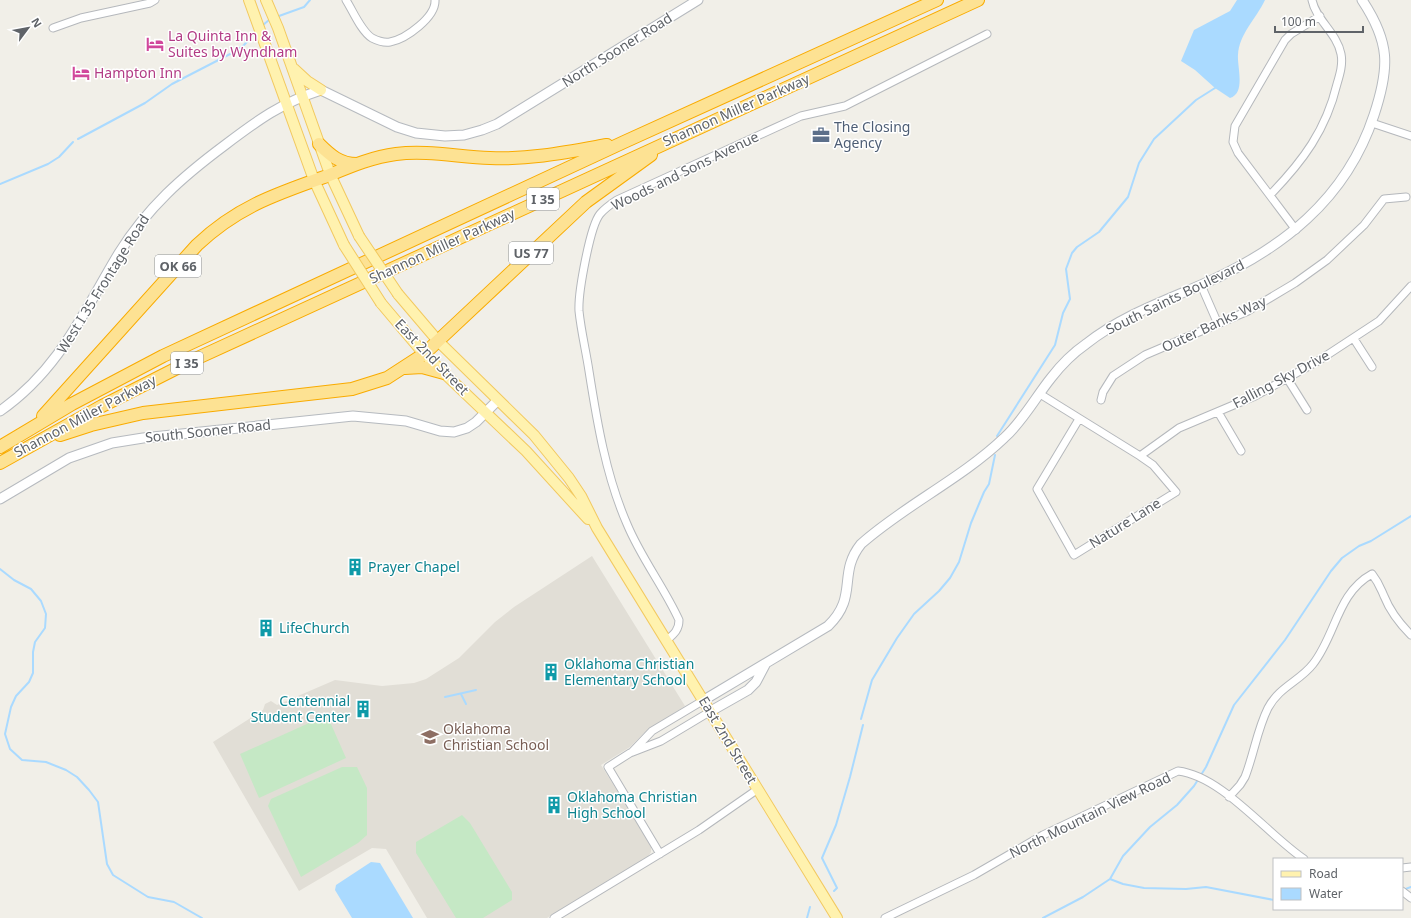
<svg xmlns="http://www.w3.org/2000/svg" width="1411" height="918" font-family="'Noto Sans',sans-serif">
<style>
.education{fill:#e1ded6}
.garden{fill:#c5e8c5}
.water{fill:#aadaff}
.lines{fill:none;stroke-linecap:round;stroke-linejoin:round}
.stream{stroke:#aadaff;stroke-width:2}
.street-casing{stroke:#b5b8bc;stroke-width:9}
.secondary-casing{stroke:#b6babf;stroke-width:11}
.primary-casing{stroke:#f2c960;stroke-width:12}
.highway-casing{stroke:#f9ab00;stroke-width:14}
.street{stroke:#fff;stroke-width:7}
.secondary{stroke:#fff;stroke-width:9}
.primary{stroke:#fff2af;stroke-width:10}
.highway{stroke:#fde293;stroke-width:12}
.primary-bridge-casing{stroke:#f2c960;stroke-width:12;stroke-linecap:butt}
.primary-bridge{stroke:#fff2af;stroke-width:10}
.labels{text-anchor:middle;stroke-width:3;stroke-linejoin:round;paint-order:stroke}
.shield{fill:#fff;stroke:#8f9295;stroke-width:1}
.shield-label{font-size:13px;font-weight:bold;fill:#5f6368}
.hotel-label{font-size:14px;fill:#b23c85;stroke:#fff;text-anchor:start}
.street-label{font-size:14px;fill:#5f6368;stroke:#fff}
.service-label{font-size:14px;fill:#4e5e75;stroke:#fff;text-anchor:start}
.culture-label{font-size:14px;fill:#0d838f;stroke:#fff;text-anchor:start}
.education-label{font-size:14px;fill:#785e54;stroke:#fff;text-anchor:start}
</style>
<rect width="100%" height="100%" fill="#f1efe8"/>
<!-- education -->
<path class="education" d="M592 556 685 706 644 733 630 747 601 765 651 845V852L648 857 547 918H427L386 849 372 848 299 891 213 742 263 710 265 704 271 701 277 705 335 680 382 686 414 683 426 679 459 658 495 622 514 607Z"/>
<!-- garden -->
<path class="garden" d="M327 715 346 758 259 798 240 754Z
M342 767H357L367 788V835L358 843 301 877 268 806 271 799Z
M462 815 470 823 512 892V900L483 918H456L416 853V842Z"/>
<!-- water -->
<path class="water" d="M1237 0H1265C1256 19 1239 34 1238 55 1237 67 1246 93 1230 98L1215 88 1195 70 1181 61 1194 30 1230 11Z
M371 862 380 863 413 918H352L335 890 336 885Z"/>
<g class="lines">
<!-- stream -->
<path class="stream" d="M279 16 304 7 310 0
M263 25 269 20
M78 139 145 103 172 84 234 52 244 45 256 32
M0 184 48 164 59 157 73 142
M997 436 1055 345 1063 313 1070 299 1066 269 1072 253 1077 247 1099 232 1128 197 1139 163 1154 139 1196 100 1215 88
M0 569 14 580 31 589 41 601 46 614 45 628 35 642 33 652V673L29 682 16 696 11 707 5 734 10 749 22 760 46 762 66 770 77 777 89 790 98 802 107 864 113 875 148 897 174 902 202 918
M461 694 466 704
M445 697 476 690
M861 719 872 680 897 638 914 614 939 591 950 578 959 562 971 523 984 492 989 484 995 455
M1110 879 1123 884 1144 888 1186 889 1206 887 1274 900
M1403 890 1411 887
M834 891 837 888 822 858 836 825 850 777 863 725
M807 918 810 907
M1043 918 1083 897 1110 879 1123 856 1150 827 1177 805 1194 786 1206 767 1234 705 1285 640 1331 571 1342 558 1359 546 1371 541 1411 516"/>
<!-- street casing -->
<g class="street-casing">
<path id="street" d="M346 0C353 11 361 31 372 38 378 41 384 43 390 42 406 39 436 17 435 0
M53 28 81 18 150 3 155 0
M1372 123 1411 136
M1270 195C1303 161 1326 130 1337 84 1340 74 1343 64 1341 54 1337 33 1316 20 1312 0
M1296 230 1238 153 1233 142 1235 126 1285 40 1291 34 1320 16
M1201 285 1218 324
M1354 339 1372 367
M1287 378 1307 410
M1040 394 1140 456 1153 465 1176 492 1074 555 1037 489 1079 419
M1101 400 1103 392 1113 376 1145 355 1248 311 1295 283 1327 260 1364 225 1384 199 1406 197
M1218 412 1241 451
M1140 456 1179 428 1255 396 1318 361 1379 321 1411 286
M667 640C674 634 679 630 679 620 664 587 641 558 627 524 606 476 597 422 589 371 586 351 581 331 579 311 578 293 590 226 600 214 605 208 611 204 617 200L801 116 845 106 987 34
M632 752 652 731 704 700
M1229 797 1240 785 1245 777C1254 754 1257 730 1268 708 1279 687 1300 681 1313 664 1336 635 1337 593 1372 574 1379 583 1380 587 1384 596 1390 611 1400 624 1411 635
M660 854 608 767 630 753 661 741 711 711
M1402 868 1411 867
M1402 891 1411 898
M554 918 699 830 758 789
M885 918 974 875 1043 835 1178 771C1222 776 1267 834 1304 859"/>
</g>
<!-- secondary casing -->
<g class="secondary-casing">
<path id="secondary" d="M0 411C59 370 83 313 119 253 148 207 182 177 225 145 258 120 281 103 321 90L397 127 416 133 445 136 464 135 482 130 497 124 698 0
M0 499 69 458 112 443 143 438 353 416 406 421 440 431 454 432 467 428 476 422 498 400
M704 700 828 626C859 596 837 574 861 544 905 505 961 479 1004 438 1023 421 1035 398 1051 378 1061 365 1073 353 1086 344 1120 317 1161 302 1201 285 1281 250 1346 200 1374 115 1390 67 1390 42 1362 0
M711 711 748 690 756 682 765 665"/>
</g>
<!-- primary casing -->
<g class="primary-casing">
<path id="primary" d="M249 0 314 180 344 245
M266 0 278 28 330 174 359 236
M294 69 307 81 321 90
M398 294 438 341 534 435 569 478 581 496 597 528 837 918
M381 303 424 354 526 451 588 519"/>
</g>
<!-- highway casing -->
<g class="highway-casing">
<path id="highway" d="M319 144C330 155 340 164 357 164
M405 368 422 367 444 373
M43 416 197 245C237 207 276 194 327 176 349 167 372 157 396 154 427 150 459 157 490 158 529 160 568 152 607 145
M60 435 91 425 143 413 352 389 387 378 424 354 586 202 651 155
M0 447 72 404 163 356 624 142 937 0
M0 463 102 406 191 361 978 0"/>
</g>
<!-- street -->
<use href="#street" class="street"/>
<!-- secondary -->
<use href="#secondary" class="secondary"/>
<!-- primary -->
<use href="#primary" class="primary"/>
<!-- highway -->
<use href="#highway" class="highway"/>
<!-- primary-bridge casing -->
<g class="primary-bridge-casing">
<path id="primary-bridge" d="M359 236 398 294
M344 245 381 303"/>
</g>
<!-- primary-bridge -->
<use href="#primary-bridge" class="primary-bridge"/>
</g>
<!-- icons -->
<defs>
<g id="hotel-bare" transform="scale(1.38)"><path d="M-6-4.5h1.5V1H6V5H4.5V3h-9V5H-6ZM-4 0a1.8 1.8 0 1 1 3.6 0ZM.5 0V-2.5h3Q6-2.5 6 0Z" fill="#d1479c" stroke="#fff" stroke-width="2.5" paint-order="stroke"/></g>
<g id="office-bare" transform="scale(1.38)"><path d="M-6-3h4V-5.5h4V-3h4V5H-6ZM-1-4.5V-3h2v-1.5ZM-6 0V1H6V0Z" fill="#5c6f8a" stroke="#fff" stroke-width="2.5" paint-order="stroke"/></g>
<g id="building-bare" transform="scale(1.38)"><path d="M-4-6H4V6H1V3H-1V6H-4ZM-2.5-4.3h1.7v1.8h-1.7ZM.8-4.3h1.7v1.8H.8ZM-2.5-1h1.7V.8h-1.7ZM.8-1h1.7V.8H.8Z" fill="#0f9aa8" stroke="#fff" stroke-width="2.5" paint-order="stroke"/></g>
<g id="school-bare" transform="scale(1.38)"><path d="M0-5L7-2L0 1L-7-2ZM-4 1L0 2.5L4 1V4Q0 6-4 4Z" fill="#8d6e63" stroke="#fff" stroke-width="2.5" paint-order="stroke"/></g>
</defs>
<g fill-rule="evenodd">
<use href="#hotel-bare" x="155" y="44"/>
<use href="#hotel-bare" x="81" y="73"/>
<use href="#office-bare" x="821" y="135"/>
<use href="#building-bare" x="355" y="567"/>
<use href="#building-bare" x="266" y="628"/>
<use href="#building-bare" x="551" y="672"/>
<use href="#building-bare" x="363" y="709"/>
<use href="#school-bare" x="430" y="737"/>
<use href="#building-bare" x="554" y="805"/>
</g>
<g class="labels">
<!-- shield labels -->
<g class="shield">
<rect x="527" y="188" width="32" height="22" rx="3"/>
<rect x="509" y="242" width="44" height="22" rx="3"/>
<rect x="155" y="255" width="46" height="22" rx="3"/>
<rect x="171" y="352" width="32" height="22" rx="3"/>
</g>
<g class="shield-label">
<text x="543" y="204">I 35</text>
<text x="531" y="258">US 77</text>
<text x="178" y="271">OK 66</text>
<text x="187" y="368">I 35</text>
</g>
<!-- hotel labels -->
<g class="hotel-label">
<text x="168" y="41">La Quinta Inn &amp;<tspan x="168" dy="16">Suites by Wyndham</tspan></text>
<text x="94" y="78">Hampton Inn</text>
</g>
<!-- street labels -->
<g class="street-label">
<text transform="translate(617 50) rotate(-32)" y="5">North Sooner Road</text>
<text transform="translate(736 110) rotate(-24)" y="5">Shannon Miller Parkway</text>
<text transform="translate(685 171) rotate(-26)" y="5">Woods and Sons Avenue</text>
<text transform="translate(442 246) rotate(-25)" y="5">Shannon Miller Parkway</text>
<text transform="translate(103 284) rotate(-58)" y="5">West I 35 Frontage Road</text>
<text transform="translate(1175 297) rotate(-26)" y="5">South Saints Boulevard</text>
<text transform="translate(1214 324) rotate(-25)" y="5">Outer Banks Way</text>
<text transform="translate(432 357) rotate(46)" y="5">East 2nd Street</text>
<text transform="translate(1281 379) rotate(-28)" y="5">Falling Sky Drive</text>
<text transform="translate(85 416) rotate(-28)" y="5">Shannon Miller Parkway</text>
<text transform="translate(208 431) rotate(-6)" y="5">South Sooner Road</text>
<text transform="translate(1125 523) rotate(-32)" y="5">Nature Lane</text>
<text transform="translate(728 740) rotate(59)" y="5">East 2nd Street</text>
<text transform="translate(1090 815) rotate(-26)" y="5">North Mountain View Road</text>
</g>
<!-- service labels -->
<g class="service-label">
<text x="834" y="132">The Closing<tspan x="834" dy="16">Agency</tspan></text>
</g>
<!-- culture labels -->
<g class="culture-label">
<text x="368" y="572">Prayer Chapel</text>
<text x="279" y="633">LifeChurch</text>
<text x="564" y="669">Oklahoma Christian<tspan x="564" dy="16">Elementary School</tspan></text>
<text x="350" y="706" text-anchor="end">Centennial<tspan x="350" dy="16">Student Center</tspan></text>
<text x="567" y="802">Oklahoma Christian<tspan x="567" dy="16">High School</tspan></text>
</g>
<!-- education labels -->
<g class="education-label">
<text x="443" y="734">Oklahoma<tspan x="443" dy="16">Christian School</tspan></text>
</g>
</g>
<!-- legend -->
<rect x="1273" y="858" width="130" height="52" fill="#ffffff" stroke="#bfc1c3"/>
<rect x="1281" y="871" width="20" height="6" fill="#fff2af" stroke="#bfc1c3"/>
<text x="1309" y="878" font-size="12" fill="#5f6368">Road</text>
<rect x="1281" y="888" width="20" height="12" fill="#aadaff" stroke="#bfc1c3"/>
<text x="1309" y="898" font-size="12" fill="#5f6368">Water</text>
<!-- north arrow -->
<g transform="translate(28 28) rotate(58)" stroke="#ffffff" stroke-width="3" paint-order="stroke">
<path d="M0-3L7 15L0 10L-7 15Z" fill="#5f6368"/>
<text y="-6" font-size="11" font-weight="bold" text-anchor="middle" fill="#5f6368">N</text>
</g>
<!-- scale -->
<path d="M1275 26v6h88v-6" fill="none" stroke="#5f6368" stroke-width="2"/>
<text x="1281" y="26" font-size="12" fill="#5f6368" stroke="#ffffff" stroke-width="3" paint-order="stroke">100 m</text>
</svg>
